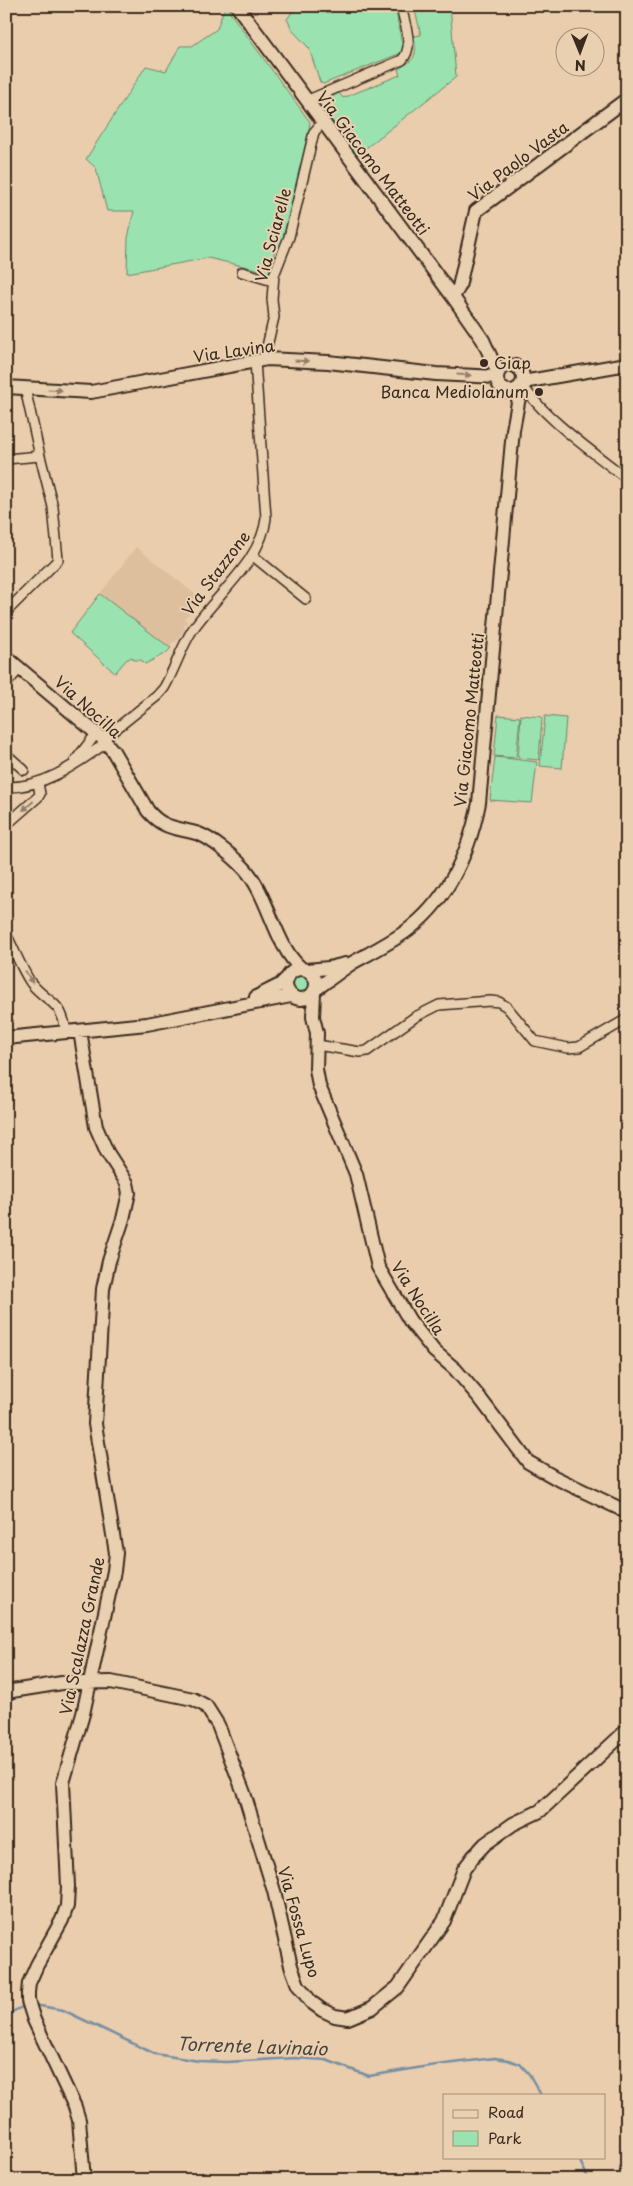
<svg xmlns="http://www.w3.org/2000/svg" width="633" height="2186" font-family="'Playpen Sans',sans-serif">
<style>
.built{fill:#ddbe9d}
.green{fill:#9ae3b1;stroke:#6a8668}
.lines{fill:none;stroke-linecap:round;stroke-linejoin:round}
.stream{stroke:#778ea3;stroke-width:2.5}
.street-casing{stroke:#3b2a1e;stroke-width:12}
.secondary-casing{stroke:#3b2a1e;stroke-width:16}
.street{stroke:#e9d0b1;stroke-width:9}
.secondary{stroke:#e9d0b1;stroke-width:12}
.oneway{fill:#927d68}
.poi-dot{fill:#3b2a1e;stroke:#e9d0b1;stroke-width:2}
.labels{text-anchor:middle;stroke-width:4;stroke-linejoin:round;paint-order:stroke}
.street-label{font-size:16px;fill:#3b2a1e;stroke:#e9d0b1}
.poi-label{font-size:16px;fill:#3b2a1e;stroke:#e9d0b1;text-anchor:start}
.water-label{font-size:18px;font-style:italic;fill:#4a433f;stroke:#e9d0b1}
</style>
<rect width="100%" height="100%" fill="#e9cdac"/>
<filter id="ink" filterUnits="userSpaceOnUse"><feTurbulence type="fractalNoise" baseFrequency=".02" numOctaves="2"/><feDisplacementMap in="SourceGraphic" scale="10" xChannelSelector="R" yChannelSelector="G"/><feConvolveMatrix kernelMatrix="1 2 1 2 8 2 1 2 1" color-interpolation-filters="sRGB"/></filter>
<g filter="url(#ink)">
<!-- built -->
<path class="built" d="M136 547 201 599 184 619 188 622 184 625 185 628 176 642 174 641 169 647 100 594Z"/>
<!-- green -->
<path class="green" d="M225 6 310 122 302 175 284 245 274 249V262L269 272 208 258 127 273 128 238 134 211H107L96 168 86 159 146 66 166 71 180 46H192L217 29Z
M297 6H395L403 50 401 53 323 84 320 82 309 48 293 31 287 19Z
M414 6H450L456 77 357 155 326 113C325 102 329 98 339 93L343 98 400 75 398 69C416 59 417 57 414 36L421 35Z
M100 594 169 647 171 648 166 653 145 664 141 660H134L132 657 126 660 115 673 70 633Z
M498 715 520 717 516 758 494 756Z
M521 715 542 717 539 760 518 758Z
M545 716 566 718 562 768 540 766Z
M495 757 537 762 532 803 490 800Z
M291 985a10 10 0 1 1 20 0a10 10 0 1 1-20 0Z"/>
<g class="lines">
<!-- stream -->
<path class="stream" d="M34 2005 63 2010 155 2054 199 2061 227 2062 295 2058 326 2060 369 2076 429 2066 495 2058 508 2060 520 2064 529 2074 541 2095
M6 2015 22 2007
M578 2157 589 2180"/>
<!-- street casing -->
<g class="street-casing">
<path id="street" d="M306 101 402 60C415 47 404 22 401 6
M242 272 273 281
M264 359 274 317 272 299 274 275 289 237 314 132 323 122
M522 384C542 417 596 454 627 479
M6 459 40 456
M252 555 306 599
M6 612 58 560 53 507 40 456 25 388
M6 684 19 669
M103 739 157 696 164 688C175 669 181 647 193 629 216 595 262 560 266 518L255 361
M6 754 24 770
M75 761 96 734
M6 787C44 788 76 764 106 743
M6 825 38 797 40 794 38 783
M6 934C14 949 21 968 31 983 48 1004 62 1000 66 1032
M317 1045 360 1052 367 1051 415 1017 439 1005 490 1001 499 1002 507 1007 535 1041 568 1048 579 1047 627 1019"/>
</g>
<!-- secondary casing -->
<g class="secondary-casing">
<path id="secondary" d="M237 6 453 297 483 340 498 373
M453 297 459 287 476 211 627 99
M497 378a13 13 0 1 1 26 0a13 13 0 1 1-26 0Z
M523 382 627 364
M6 387 91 392 267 359 328 362 436 374 497 377
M6 657 103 739 113 751 148 811C164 830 177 827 199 834 212 839 235 858 245 869 269 896 275 947 302 969
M286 984a15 15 0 1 1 30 0a15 15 0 1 1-30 0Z
M306 970 329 968 345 964
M315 990C327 981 339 972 352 963 370 953 388 944 405 932 448 901 469 853 479 803L513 430 521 386
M314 992 313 1017 317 1033 316 1069 319 1086 356 1174 378 1267 410 1321 434 1351 455 1369 479 1397 528 1462 554 1477 627 1512
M256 997 280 985 286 979
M80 1031 96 1127 107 1152 127 1183 129 1193 123 1219 109 1261 103 1289 95 1424 116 1553 114 1571 83 1714 63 1783 68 1886 67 1906 62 1920 37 1965 29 1983 28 1993V2001L34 2020 75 2107 79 2120 84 2180
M6 1038 147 1024 291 996
M6 1692 62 1683 111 1682 193 1699 206 1706 218 1725 244 1793 274 1891 291 1966 298 1985 311 2002 322 2010 335 2016 348 2018 372 2008 398 1987 444 1921 464 1869 473 1857 485 1844 513 1824 540 1811 627 1730"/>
</g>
<!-- street -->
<use href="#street" class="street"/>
<!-- secondary -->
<use href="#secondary" class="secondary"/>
</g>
<!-- one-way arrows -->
<defs><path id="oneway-solid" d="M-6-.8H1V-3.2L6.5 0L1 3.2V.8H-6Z" transform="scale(1.25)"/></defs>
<g class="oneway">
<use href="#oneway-solid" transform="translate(302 361) rotate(3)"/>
<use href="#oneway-solid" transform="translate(464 375) rotate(3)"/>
<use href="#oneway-solid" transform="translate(55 390) rotate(3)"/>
<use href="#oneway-solid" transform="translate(28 806) rotate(139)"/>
<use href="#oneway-solid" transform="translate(29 977) rotate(59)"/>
</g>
</g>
<!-- markers -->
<g class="poi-dot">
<circle cx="484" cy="363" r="5"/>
<circle cx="539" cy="392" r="5"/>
</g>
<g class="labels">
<!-- street labels -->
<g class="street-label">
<text transform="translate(518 161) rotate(-37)" y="6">Via Paolo Vasta</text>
<text transform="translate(373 163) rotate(53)" y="6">Via Giacomo Matteotti</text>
<text transform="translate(273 235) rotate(-75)" y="6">Via Sciarelle</text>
<text transform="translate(234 351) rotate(-8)" y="6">Via Lavina</text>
<text transform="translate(216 573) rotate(-53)" y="6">Via Stazzone</text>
<text transform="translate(88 707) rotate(42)" y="6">Via Nocilla</text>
<text transform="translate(469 720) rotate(-84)" y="6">Via Giacomo Matteotti</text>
<text transform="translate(418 1298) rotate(57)" y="6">Via Nocilla</text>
<text transform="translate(82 1636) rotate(-78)" y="6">Via Scalazza Grande</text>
<text transform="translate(299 1922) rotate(74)" y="6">Via Fossa Lupo</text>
</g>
<!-- poi labels -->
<g class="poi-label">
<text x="494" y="369">Giap</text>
<text x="529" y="398" text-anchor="end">Banca Mediolanum</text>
</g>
<!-- water labels -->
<g class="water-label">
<text transform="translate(252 2047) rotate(2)" y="6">Torrente Lavinaio</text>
</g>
</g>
<!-- margin -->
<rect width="633" height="2186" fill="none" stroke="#e9d0b1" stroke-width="25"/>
<rect x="12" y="12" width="608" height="2161" fill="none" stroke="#3b2a1e" stroke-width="2" filter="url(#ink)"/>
<!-- legend -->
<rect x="443" y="2094" width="162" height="65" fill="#e9d0b1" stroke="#a38e76"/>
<rect x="453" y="2110" width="25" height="8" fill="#e9d0b1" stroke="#a38e76"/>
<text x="488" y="2118" font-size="15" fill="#3b2a1e">Road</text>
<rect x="453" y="2131" width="25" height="15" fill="#9ae3b1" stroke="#a38e76"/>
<text x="488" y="2144" font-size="15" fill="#3b2a1e">Park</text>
<!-- north arrow -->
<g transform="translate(580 52) rotate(179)"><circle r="24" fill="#e9d0b1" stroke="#a38e76"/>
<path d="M0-4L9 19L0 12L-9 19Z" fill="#3b2a1e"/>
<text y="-8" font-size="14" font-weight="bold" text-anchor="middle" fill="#3b2a1e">N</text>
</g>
</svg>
